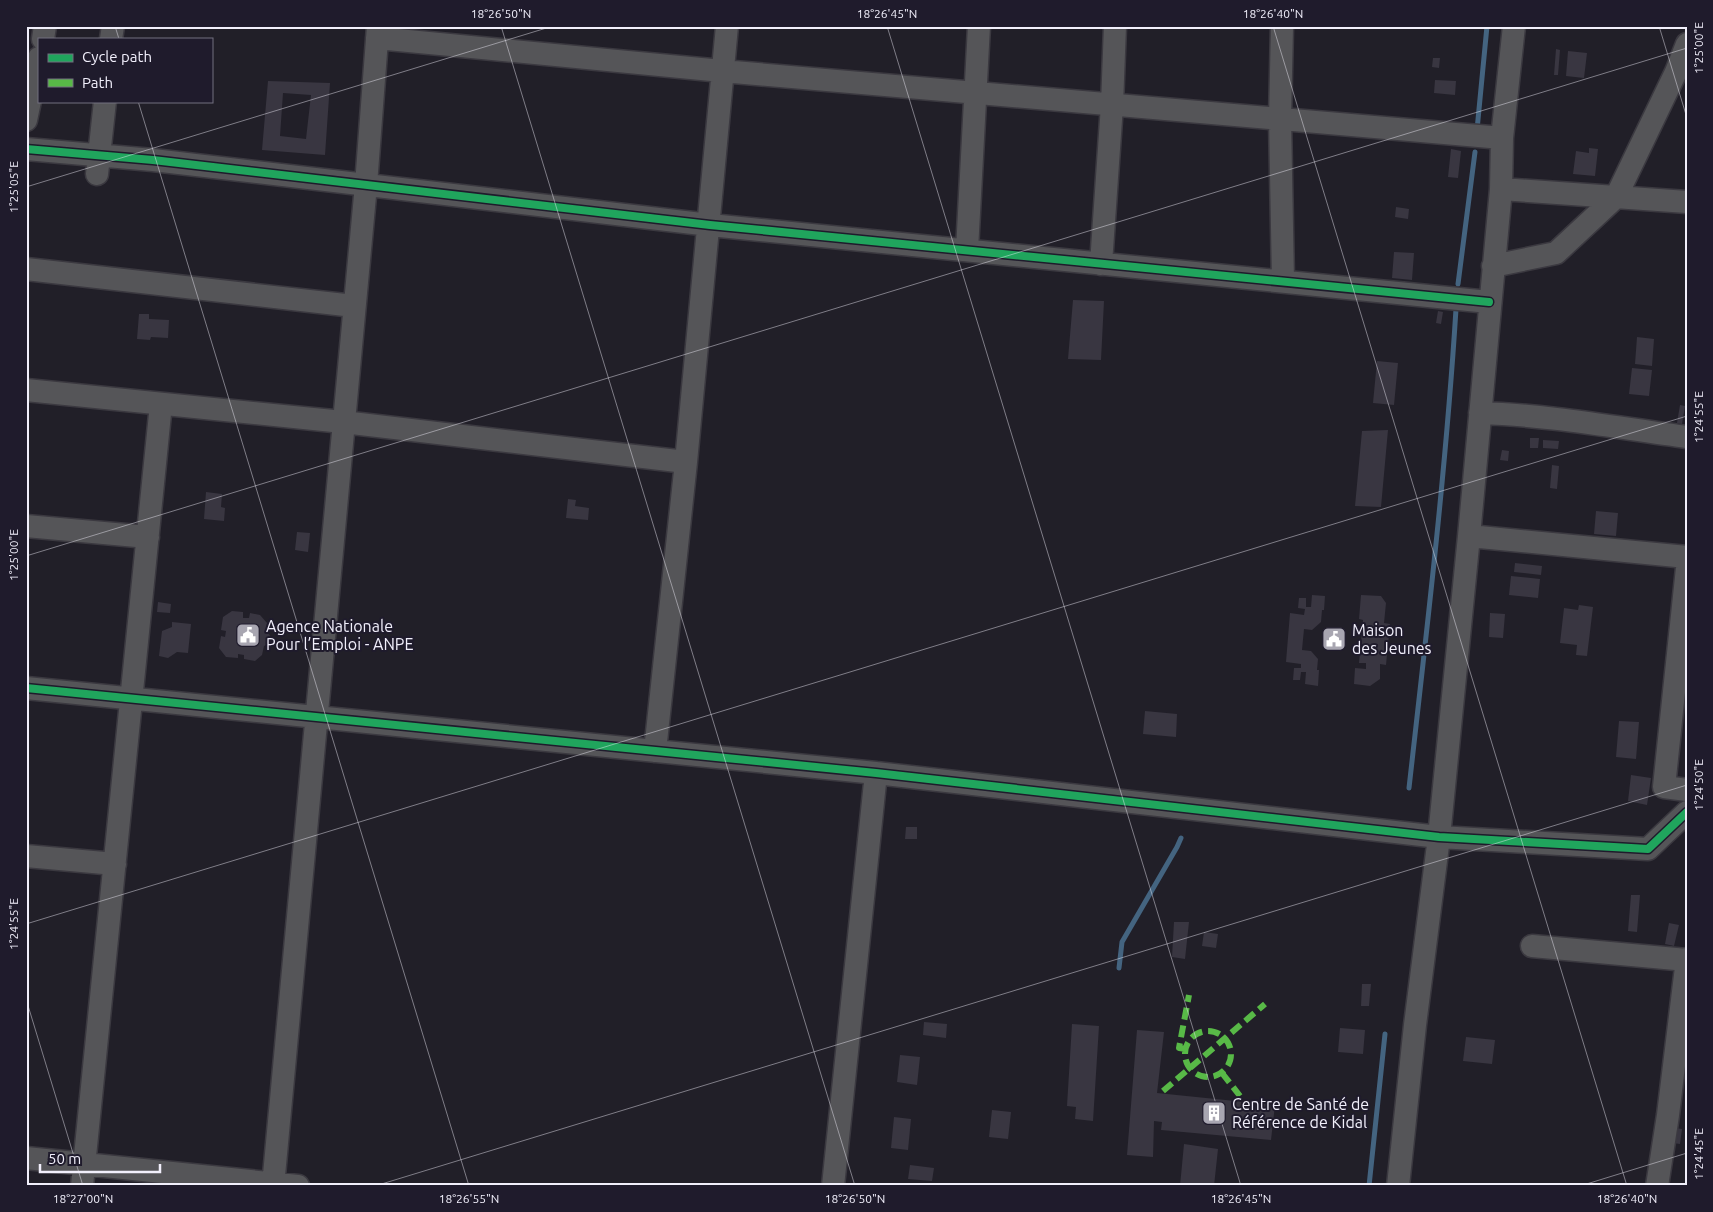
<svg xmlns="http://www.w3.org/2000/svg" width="1713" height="1212" font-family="Ubuntu,sans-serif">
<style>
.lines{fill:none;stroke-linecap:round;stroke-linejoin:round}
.stream{stroke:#446480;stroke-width:5}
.building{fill:#393641;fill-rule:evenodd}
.minor-casing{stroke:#3b3940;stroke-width:25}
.minor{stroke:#555558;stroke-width:22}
.quiet{stroke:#58b947;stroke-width:6;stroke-dasharray:12 6;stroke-linecap:butt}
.cycleway-casing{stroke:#1f1b2c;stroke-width:11}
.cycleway{stroke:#20a55d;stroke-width:8}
.ticks{fill:none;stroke:#f1effb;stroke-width:1;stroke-opacity:0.45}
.labels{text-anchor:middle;stroke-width:4;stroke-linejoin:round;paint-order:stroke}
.poi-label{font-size:16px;fill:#f1effb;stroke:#1f1b2c;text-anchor:start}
.neatline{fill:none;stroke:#f1effb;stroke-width:2}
.ticks-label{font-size:12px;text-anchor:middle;fill:#f1effb}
</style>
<rect width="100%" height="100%" fill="#211f28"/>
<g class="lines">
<!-- stream -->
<path class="stream" d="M1477 130 1487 26
M1458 284 1475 152
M1409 788C1427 628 1446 469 1456 309
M1119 968 1122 942 1177 847 1181 838
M1369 1186 1385 1034"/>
</g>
<!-- building -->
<path class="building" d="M1556 49 1560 50 1558 75H1554Z
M1568 51 1587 53 1584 78 1566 76Z
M1433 58H1440L1439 68 1432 67Z
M1435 80 1456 81 1455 95 1434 93Z
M268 81 330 83 325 155 262 150ZM283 93 311 95 306 139 280 136Z
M1589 148 1598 149 1595 176 1573 174 1576 151 1589 153Z
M1451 149 1461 151 1458 178 1448 177Z
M1396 207 1409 209 1408 219 1395 217Z
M1394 252 1414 253 1412 280 1392 278Z
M1073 300 1104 301 1101 360 1068 359Z
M1438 311 1443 312 1441 324 1436 323Z
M139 314H149V319L169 320 168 338 151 337 150 340 137 339Z
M1637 337 1654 339 1652 366 1635 364Z
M1377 361 1398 363 1394 405 1373 403Z
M1632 368 1652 370 1649 396 1629 394Z
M1680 405 1685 406 1682 424 1677 423Z
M1388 430 1381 507 1355 506 1362 431Z
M1530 438H1539L1538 448H1530Z
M1543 440 1559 441 1558 449 1543 448Z
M1502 450 1509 451 1508 461 1500 460Z
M1552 465 1559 466 1557 489 1550 488Z
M206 492 222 494 221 507 225 508 224 521 204 519Z
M568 499 576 500 575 506 589 508 588 520 566 518Z
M1596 511 1618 513 1616 536 1594 534Z
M297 532 310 533 308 552 295 550Z
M1515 563 1542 566 1541 575 1514 572Z
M1511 576 1540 579 1538 598 1509 595Z
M1312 595 1325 596 1324 610H1322L1321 622 1312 630 1304 629 1302 650 1311 651 1318 659 1317 670H1319L1318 686 1305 684 1306 672H1301L1300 680H1293L1294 668H1301V664L1286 662 1290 613 1304 615 1305 609 1298 608 1299 598H1306V607H1311Z
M1361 595 1381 596 1386 603 1384 623 1390 624 1386 665 1380 664V679L1370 686 1354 684 1355 668 1366 669V663H1359L1363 620 1359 619Z
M158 602 171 604 170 613 157 612Z
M1579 605 1593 607 1587 656 1576 655 1577 645 1560 643 1564 608 1578 610Z
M232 611 243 612V618H249L250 613 260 615 267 623 265 633H268L271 637 270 643 264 646 262 655 255 661 244 659V655L238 654V658L226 657 219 648 221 636 225 637 226 631 221 630 223 617Z
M1490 613 1505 614 1503 638 1489 637Z
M172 622 191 624 188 653 177 652 168 658 159 656 162 631 172 627Z
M1145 711 1177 714 1176 737 1143 734Z
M1619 721 1639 722 1636 759 1616 757Z
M1631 775 1651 778 1647 805 1628 801Z
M906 827H917V839H905Z
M1631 895H1640L1637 932 1628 931Z
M1174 922H1189L1185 959 1172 957Z
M1669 923 1679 925 1674 946 1665 944Z
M1204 932 1218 934 1216 948 1202 946Z
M1362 984H1371L1369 1006H1361Z
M924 1022 947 1024 946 1038 923 1035Z
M1072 1024 1099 1026 1093 1121 1075 1119 1076 1107 1067 1106Z
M1340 1028 1365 1030 1363 1054 1338 1052Z
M1137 1030 1164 1032 1157 1093 1275 1105 1271 1140 1161 1130 1162 1122 1154 1121 1153 1157 1127 1155Z
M1466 1037 1495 1040 1492 1064 1463 1061Z
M900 1055 920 1057 917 1085 897 1082Z
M992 1110 1011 1112 1008 1139 989 1137Z
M894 1117 911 1119 908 1150 891 1148Z
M1675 1128 1682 1129 1680 1144 1673 1143Z
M1184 1144 1218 1149 1214 1186H1180Z
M910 1165 934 1168 932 1181 908 1179Z"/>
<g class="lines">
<!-- minor casing -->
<g class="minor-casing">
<path id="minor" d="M1282 26 1280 119 1283 281
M377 38 722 71 1502 138
M43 39 45 26
M111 39 113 26
M26 120 39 58
M26 149 153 160 710 225 1489 302
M97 174 105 101
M1501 189 1687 202
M967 250 979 26
M1101 264 1112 105 1115 26
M1493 266 1556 253 1616 197 1676 72 1687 44
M26 269 354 306
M26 390 343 422 686 462
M1480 413C1550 415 1618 428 1687 437
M26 526 148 537
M1469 536 1687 557
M1687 568 1664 787 1687 790
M26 688 876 773 1439 837 1648 849 1687 812
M655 751 686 462 727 26
M26 856 115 864
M1532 946 1687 960
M26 1158 298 1186
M82 1186 161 404
M273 1186 366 185 378 26
M833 1186 876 773
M1398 1186 1415 1025 1439 837 1469 536 1501 189 1502 138 1514 26
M1657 1186 1668 1115 1687 959"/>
</g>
<!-- minor -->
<use href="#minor" class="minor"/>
<!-- quiet -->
<path class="quiet" d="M1185 1054a23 23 0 1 1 46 0a23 23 0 1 1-46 0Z
M1186 1049 1179 1048 1189 995
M1222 1073 1240 1096
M1163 1091 1265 1004"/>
<!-- cycleway casing -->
<g class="cycleway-casing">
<path id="cycleway" d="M26 149 153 160 710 225 1489 302
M26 688 876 773 1439 837 1648 849 1687 812"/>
</g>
<!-- cycleway -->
<use href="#cycleway" class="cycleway"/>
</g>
<!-- ticks -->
<path class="ticks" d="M115 26 119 39M501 26 855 1186M887 26 1241 1186M1273 26 1627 1186M1659 26 1687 118M138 101 469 1186M26 187 553 26M26 556 1687 48M26 924 1687 416M26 999 83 1186M375 1186 1687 785M1580 1186 1687 1153"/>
<!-- icons -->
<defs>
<g id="civic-square" transform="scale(1.25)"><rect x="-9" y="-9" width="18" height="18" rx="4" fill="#a8a6b1" stroke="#1f1b2c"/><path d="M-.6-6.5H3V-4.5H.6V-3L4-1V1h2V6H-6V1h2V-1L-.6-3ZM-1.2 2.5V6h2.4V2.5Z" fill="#fff"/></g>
<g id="building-square" transform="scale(1.25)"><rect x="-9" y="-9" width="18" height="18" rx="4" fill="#a8a6b1" stroke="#1f1b2c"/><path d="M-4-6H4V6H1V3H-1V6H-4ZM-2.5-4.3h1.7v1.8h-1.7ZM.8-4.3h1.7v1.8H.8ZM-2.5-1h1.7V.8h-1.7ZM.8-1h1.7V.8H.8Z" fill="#fff"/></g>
</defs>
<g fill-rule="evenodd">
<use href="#civic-square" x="248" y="635"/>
<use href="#civic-square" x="1334" y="639"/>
<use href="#building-square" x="1214" y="1113"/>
</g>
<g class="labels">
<!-- poi labels -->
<g class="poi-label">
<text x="266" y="632">Agence Nationale<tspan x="266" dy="18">Pour l’Emploi - ANPE</tspan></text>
<text x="1352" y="636">Maison<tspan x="1352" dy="18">des Jeunes</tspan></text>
<text x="1232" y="1110">Centre de Santé de<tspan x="1232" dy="18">Référence de Kidal</tspan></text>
</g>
</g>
<!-- border -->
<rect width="1713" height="1212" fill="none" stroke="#1f1b2c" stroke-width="55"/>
<!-- legend -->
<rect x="38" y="38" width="175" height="65" fill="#1f1b2c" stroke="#73707f"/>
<rect x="48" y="54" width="25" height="8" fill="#20a55d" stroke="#73707f"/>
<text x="82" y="62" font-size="15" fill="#f1effb">Cycle path</text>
<rect x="48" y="79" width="25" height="8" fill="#58b947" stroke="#73707f"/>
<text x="82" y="88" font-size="15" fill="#f1effb">Path</text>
<!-- scale -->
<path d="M40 1164v8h120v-8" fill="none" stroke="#f1effb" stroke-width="2.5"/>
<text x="48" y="1164" font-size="15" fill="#f1effb" stroke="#1f1b2c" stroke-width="4" paint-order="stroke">50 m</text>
<rect x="28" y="28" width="1658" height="1156" class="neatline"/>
<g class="ticks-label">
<text x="501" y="18">18°26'50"N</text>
<text x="887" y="18">18°26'45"N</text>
<text x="1273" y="18">18°26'40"N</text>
<text transform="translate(1699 48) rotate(-90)" y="4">1°25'00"E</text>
<text transform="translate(14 187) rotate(-90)" y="4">1°25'05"E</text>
<text transform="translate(1699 417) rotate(-90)" y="4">1°24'55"E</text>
<text transform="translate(14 555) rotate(-90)" y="4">1°25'00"E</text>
<text transform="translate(1699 785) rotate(-90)" y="4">1°24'50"E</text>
<text transform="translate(14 924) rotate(-90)" y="4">1°24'55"E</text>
<text transform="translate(1699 1154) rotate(-90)" y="4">1°24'45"E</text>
<text x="83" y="1203">18°27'00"N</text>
<text x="469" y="1203">18°26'55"N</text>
<text x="855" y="1203">18°26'50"N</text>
<text x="1241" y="1203">18°26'45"N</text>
<text x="1627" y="1203">18°26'40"N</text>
</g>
</svg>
